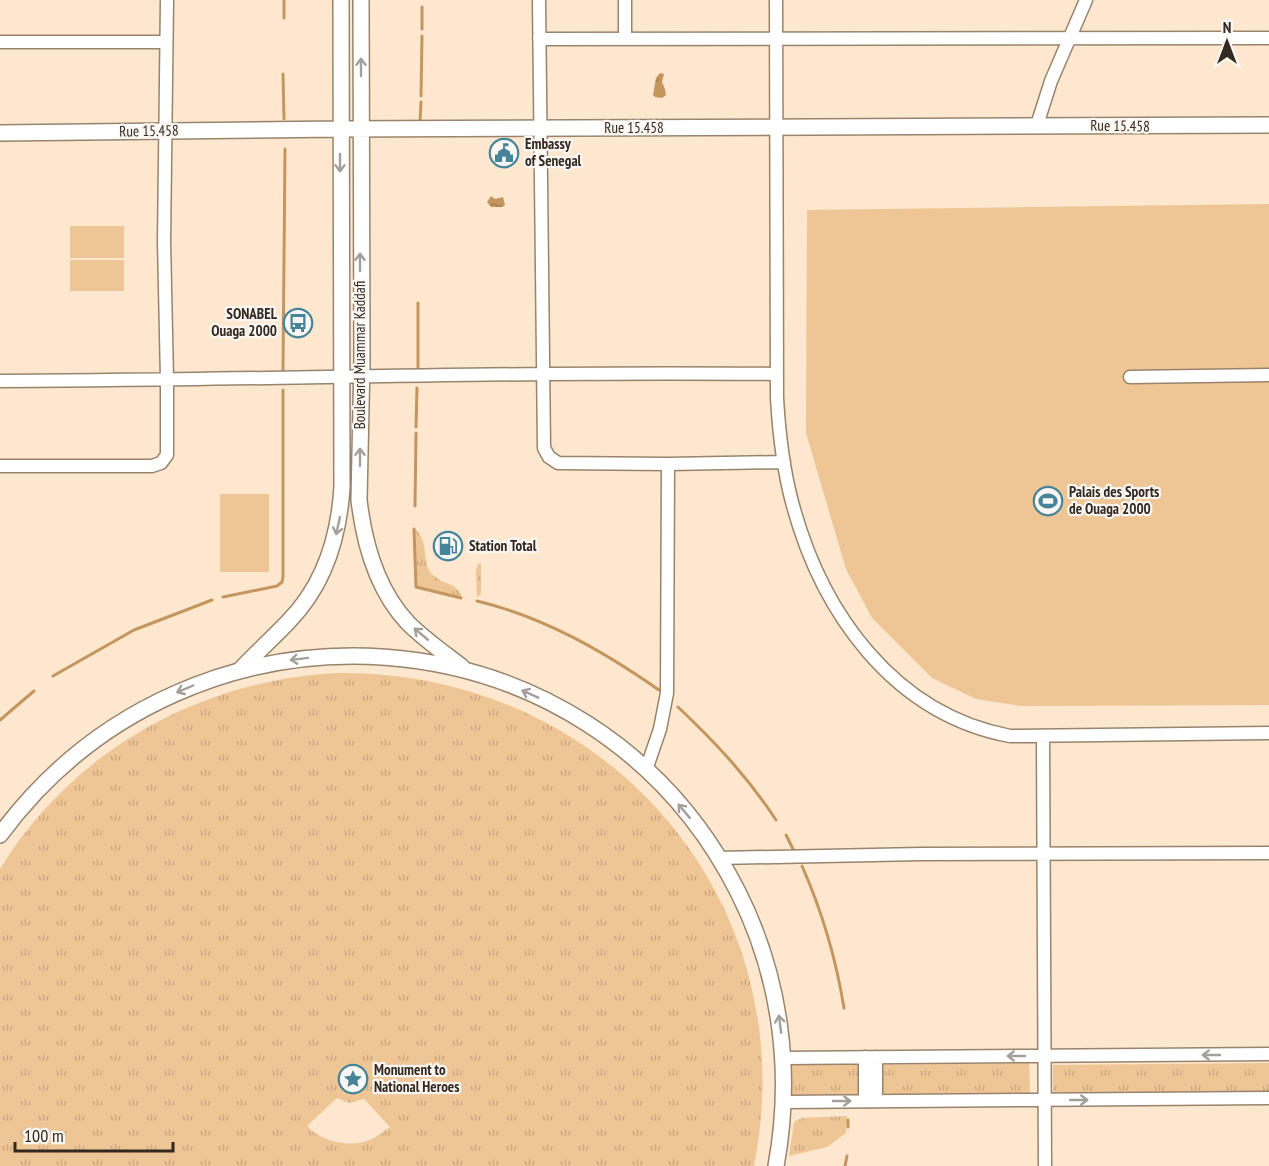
<svg xmlns="http://www.w3.org/2000/svg" width="1269" height="1166" font-family="'PT Sans Narrow',sans-serif">
<style>
.grass{fill:url(#grass-tufts);fill-rule:evenodd}
.pitch{fill:#eec594}
.water{fill:url(#water-ripples)}
.lines{fill:none;stroke-linecap:round;stroke-linejoin:round}
.stream{stroke:#c4965e;stroke-width:3}
.minor-casing{stroke:#98846d;stroke-width:15}
.major-casing{stroke:#98846d;stroke-width:18}
.minor{stroke:#fff;stroke-width:12}
.major{stroke:#fff;stroke-width:15}
.oneway{stroke:#a39f9b}
.labels{text-anchor:middle;stroke-width:4.5;stroke-linejoin:round;paint-order:stroke}
.street-label{font-size:15px;fill:#322a20;stroke:#fcf7f2}
.poi-label{font-size:15px;font-weight:bold;fill:#322a20;stroke:#fcf7f2;text-anchor:start}
</style>
<defs>
<pattern id="grass-tufts" width="24" height="20" patternUnits="userSpaceOnUse" patternTransform="scale(1.5)"><rect width="24" height="20" fill="#eec594"/><path d="M3 7l-1-3M5 7V3M7 7l1-3M15 17l-1-3M17 17v-4M19 17l1-3" fill="none" stroke="#cda97f"/></pattern>
<pattern id="water-ripples" width="26" height="14" patternUnits="userSpaceOnUse" patternTransform="scale(1.5)"><rect width="26" height="14" fill="#c4965e"/><path d="M2 4q2-2 4 0t4 0M15 11q2-2 4 0t4 0" fill="none" stroke="#a07b4d"/></pattern>
</defs>
<rect width="100%" height="100%" fill="#fde7ce"/>
<!-- grass -->
<path class="grass" d="M415 529C430 542 421 563 432 574 442 585 457 582 462 597L417 586Z
M481 563V594L477 597 476 570 478 564Z
M337 673C605 670 807 900 754 1166H0V869C72 751 200 680 337 673ZM337 1098 349 1103 364 1099 390 1127C384 1131 377 1137 370 1140 349 1148 322 1142 307 1126Z
M1029 1063 1030 1095 880 1097V1065Z
M1269 1063V1094L1053 1095V1065Z
M791 1064 859 1065V1098H791Z
M847 1116 846 1133 827 1147 789 1156 794 1122 802 1118Z"/>
<!-- pitch -->
<path class="pitch" d="M1269 204V705L1021 706 976 699 932 678 872 618 846 569 806 433 807 210Z
M70 226H124V258H70Z
M70 260H124V291H70Z
M220 494H269V572H220Z"/>
<!-- water -->
<path class="water" d="M660 73 664 74 662 82 665 89 666 95 662 98 655 97 653 95 656 78Z
M491 196 495 199 503 197 505 205 502 207H491L487 202Z"/>
<g class="lines">
<!-- stream -->
<path class="stream" d="M284 0V18
M422 29V7
M283 74 284 119
M421 96 422 36
M420 121 421 102
M418 369V303
M283 370 285 149
M416 427 417 388
M415 506 416 433
M414 529 416 587 461 598
M223 597 277 586 282 582 283 577V390
M477 601C544 617 603 651 659 690
M53 676 134 630 212 600
M678 707C715 742 748 777 776 820
M0 720 34 691
M786 835 794 851
M802 866C822 911 836 959 844 1008
M848 1120V1127
M845 1166 847 1156"/>
<!-- minor casing -->
<g class="minor-casing">
<path id="minor" d="M539 0 544 448 549 457 558 463 668 464 784 462
M776 0 777 398C779 433 783 468 792 502 821 612 893 714 1010 736L1269 733
M539 39 1269 38
M625 39V0
M0 42H166
M1037 125 1051 81 1086 0
M1130 377 1269 375
M0 381C259 380 518 371 777 374
M0 466H152L161 463 167 455V380L164 241 167 0
M1043 736 1045 1166
M646 770 660 729 667 693 668 464
M719 858 922 854 1269 853
M783 1058 1269 1054
M865 1101V1057
M876 1101V1057
M784 1102 1269 1098"/>
</g>
<!-- major casing -->
<g class="major-casing">
<path id="major" d="M361 0 362 360 359 500C364 543 377 590 408 623 424 639 444 653 462 667
M0 133 340 129 1269 125
M240 670C256 653 273 638 289 621 324 585 339 536 342 487L341 0
M0 835C191 576 591 601 738 892 781 977 793 1073 776 1166"/>
</g>
<!-- minor -->
<use href="#minor" class="minor"/>
<!-- major -->
<use href="#major" class="major"/>
</g>
<!-- one-way arrows -->
<defs><path id="oneway-shaft" d="M-6 0H5M1.5-3L5.5 0L1.5 3" fill="none" stroke-width="1.6" stroke-linecap="round" stroke-linejoin="round" transform="scale(1.5)"/></defs>
<g class="oneway">
<use href="#oneway-shaft" transform="translate(361 67) rotate(-90)"/>
<use href="#oneway-shaft" transform="translate(340 163) rotate(90)"/>
<use href="#oneway-shaft" transform="translate(360 262) rotate(-90)"/>
<use href="#oneway-shaft" transform="translate(360 457) rotate(-90)"/>
<use href="#oneway-shaft" transform="translate(338 526) rotate(102)"/>
<use href="#oneway-shaft" transform="translate(421 634) rotate(-140)"/>
<use href="#oneway-shaft" transform="translate(299 659) rotate(173)"/>
<use href="#oneway-shaft" transform="translate(185 689) rotate(157)"/>
<use href="#oneway-shaft" transform="translate(530 694) rotate(-156)"/>
<use href="#oneway-shaft" transform="translate(684 811) rotate(-130)"/>
<use href="#oneway-shaft" transform="translate(780 1024) rotate(-98)"/>
<use href="#oneway-shaft" transform="translate(1211 1055) rotate(180)"/>
<use href="#oneway-shaft" transform="translate(1016 1056) rotate(180)"/>
<use href="#oneway-shaft" transform="translate(1079 1100)"/>
<use href="#oneway-shaft" transform="translate(842 1101)"/>
</g>
<!-- icons -->
<defs>
<g id="civic-ring" transform="scale(1.5)"><circle r="9.5" fill="#fcf7f2" stroke="#458499" stroke-width="1.5"/><path d="M-.6-6.5H3V-4.5H.6V-3L4-1V1h2V6H-6V1h2V-1L-.6-3ZM-1.2 2.5V6h2.4V2.5Z" fill="#458499"/></g>
<g id="bus-ring" transform="scale(1.5)"><circle r="9.5" fill="#fcf7f2" stroke="#458499" stroke-width="1.5"/><path d="M-5-6H5V4H4V6H2V4H-2V6H-4V4H-5ZM-3.5-4V0h7V-4ZM-3.5 1.2v1.5H-2V1.2ZM2 1.2v1.5H3.5V1.2Z" fill="#458499"/></g>
<g id="stadium-ring" transform="scale(1.5)"><circle r="9.5" fill="#fcf7f2" stroke="#458499" stroke-width="1.5"/><path d="M0-5a6.5 5 0 1 0 0 10a6.5 5 0 1 0 0-10ZM-3.5-1.8h7v3.6h-7Z" fill="#458499"/></g>
<g id="fuel-ring" transform="scale(1.5)"><circle r="9.5" fill="#fcf7f2" stroke="#458499" stroke-width="1.5"/><path d="M-5.5-6h7V0h2V4h1.3V-2.5L3-4.5l.8-.8L6-3V5H2.5V1h-1V6h-7ZM-4.2-4.7v3.2H.2V-4.7Z" fill="#458499"/></g>
<g id="sight-ring" transform="scale(1.5)"><circle r="9.5" fill="#fcf7f2" stroke="#458499" stroke-width="1.5"/><path d="M0-6L1.8-2.2L6-1.7L2.9 1.2L3.7 5.4L0 3.3L-3.7 5.4L-2.9 1.2L-6-1.7L-1.8-2.2Z" fill="#458499"/></g>
</defs>
<g fill-rule="evenodd">
<use href="#civic-ring" x="504" y="153"/>
<use href="#bus-ring" x="298" y="323"/>
<use href="#stadium-ring" x="1048" y="501"/>
<use href="#fuel-ring" x="448" y="546"/>
<use href="#sight-ring" x="353" y="1079"/>
</g>
<g class="labels">
<!-- street labels -->
<g class="street-label">
<text transform="translate(1120 126) rotate(1)" y="5">Rue 15.458</text>
<text x="634" y="133">Rue 15.458</text>
<text transform="translate(149 131) rotate(-1)" y="5">Rue 15.458</text>
<text transform="translate(360 355) rotate(-90)" y="5">Boulevard Muammar Kaddafi</text>
</g>
<!-- poi labels -->
<g class="poi-label">
<text x="525" y="149">Embassy<tspan x="525" dy="17">of Senegal</tspan></text>
<text x="277" y="319" text-anchor="end">SONABEL<tspan x="277" dy="17">Ouaga 2000</tspan></text>
<text x="1069" y="497">Palais des Sports<tspan x="1069" dy="17">de Ouaga 2000</tspan></text>
<text x="469" y="551">Station Total</text>
<text x="374" y="1075">Monument to<tspan x="374" dy="17">National Heroes</tspan></text>
</g>
</g>
<!-- north arrow -->
<g transform="translate(1227 42)" stroke="#fcf7f2" stroke-width="4.5" paint-order="stroke">
<path d="M0-4.5L10 22L0 15L-10 22Z" fill="#322a20"/>
<text y="-9" font-size="16" font-weight="bold" text-anchor="middle" fill="#322a20">N</text>
</g>
<!-- scale -->
<path d="M15 1142v9h158v-9" fill="none" stroke="#322a20" stroke-width="3"/>
<text x="24" y="1142" font-size="18" fill="#322a20" stroke="#fcf7f2" stroke-width="4.5" paint-order="stroke">100 m</text>
</svg>
